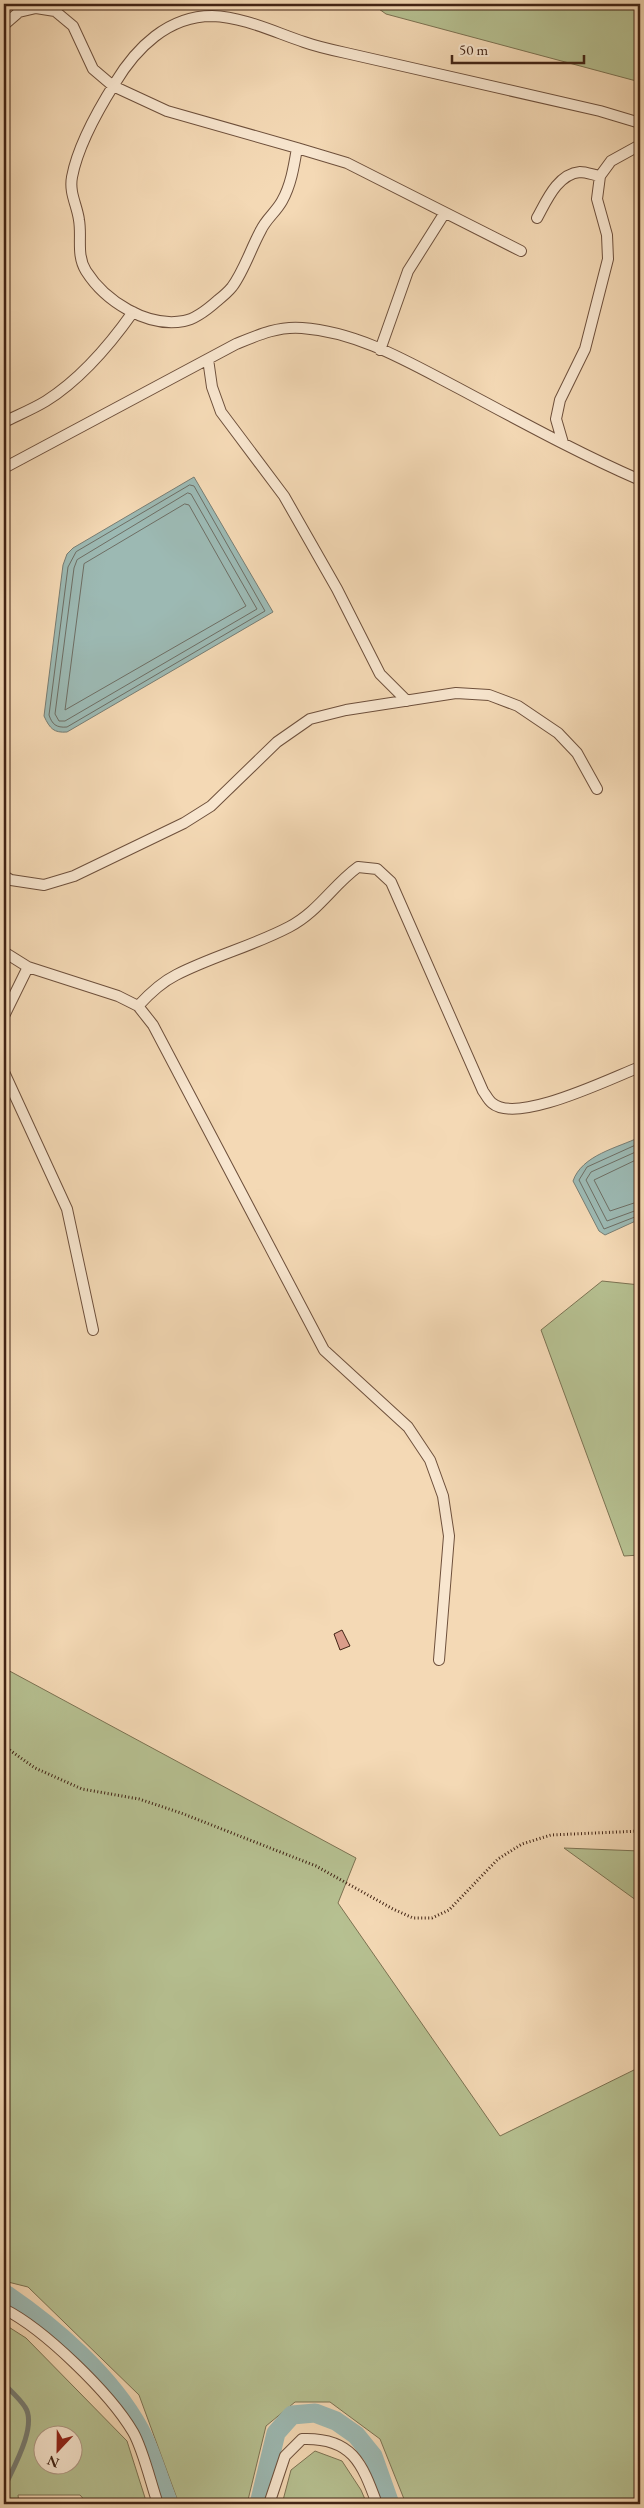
<svg xmlns="http://www.w3.org/2000/svg" width="644" height="2508" font-family="'EB Garamond',serif">
<style>
.green{fill:#b6c091;stroke:#7c7252;fill-rule:evenodd}
.water{fill:#9cb9b3;stroke:#787d73}
.lines{fill:none;stroke-linecap:round;stroke-linejoin:round}
.shore{stroke:#6e6e64;stroke-width:1}
.stream{stroke:#787d73;stroke-width:5}
.canal{stroke:#9cb9b3;stroke-width:19}
.building{fill:#db9d8a;stroke:#412314}
.service-casing{stroke:#6e503c;stroke-width:12}
.path{stroke:#412314;stroke-width:3;stroke-dasharray:1 2.5;stroke-linecap:butt}
.service{stroke:#f8e6cf;stroke-width:10}
</style>
<rect width="100%" height="100%" fill="#f4d9b5"/>
<filter id="stains"><feTurbulence type="fractalNoise" baseFrequency=".004" numOctaves="4"/><feColorMatrix values="0 0 0 0 .2 0 0 0 0 .09 0 0 0 0 .02 0 0 0 .5 -.17"/></filter>
<radialGradient id="worn" r=".72"><stop offset=".6" stop-color="#630" stop-opacity="0"/><stop offset="1" stop-color="#630" stop-opacity=".3"/></radialGradient>
<!-- green -->
<path class="green" d="M372 4H640V82L386 14Z
M602 1281 640 1285V1555L624 1556 541 1330Z
M4 1668 356 1858 338 1903 500 2136 640 2067V2504H406L380 2439 330 2402H295L266 2426 247 2504H179L139 2395 28 2287 4 2281Z
M564 1848 640 1851V1903Z
M4 2324 26 2338 127 2441 147 2504H88L80 2495H18L19 2504H4ZM42 2436H72V2466H42Z
M315 2451 342 2461 361 2490 367 2504H282L291 2470Z"/>
<!-- water -->
<path class="water" d="M194 477 273 612 67 732C54 733 50 729 44 716L63 565 67 554 73 548Z
M640 1137V1219L605 1235 599 1231 573 1181C582 1155 617 1148 640 1137Z"/>
<g class="lines">
<!-- shore -->
<path class="shore" d="M190 485 194 486 265 611 67 727C56 728 52 724 49 715L68 567 76 552Z
M188 493 191 494 257 609 65 721H59L55 714 74 568 77 560Z
M185 504 189 505 246 606 65 710 84 564Z
M640 1143 587 1167 579 1180 604 1229 640 1215
M640 1150 591 1172 586 1180 607 1221 640 1209
M640 1158 594 1180 610 1211 640 1201"/>
<!-- stream -->
<path class="stream" d="M4 2384C11 2391 20 2399 25 2407 38 2426 12 2470 4 2488"/>
<!-- canal -->
<path class="canal" d="M4 2293C54 2327 111 2376 140 2430 152 2453 159 2480 169 2504
M259 2504 276 2433 292 2415 315 2413 336 2421 356 2435 373 2456 390 2504"/>
</g>
<!-- building -->
<path class="building" d="M342 1630 350 1646 340 1650 334 1634Z"/>
<g class="lines">
<!-- service casing -->
<g class="service-casing">
<path id="service" d="M4 25 19 12 36 8 55 11 73 26 93 69 113 86 167 111 297 148C294 166 291 185 282 201 276 212 266 219 261 230 251 248 244 271 232 287 228 292 222 297 217 301 208 309 196 319 184 321 147 328 105 301 86 271 76 255 82 237 79 220 77 205 69 193 72 177 78 145 98 110 115 83 136 48 168 16 212 16 244 17 274 32 304 42 318 47 332 50 346 53L600 111 640 123
M297 148 347 163 521 251
M537 218C546 202 557 174 580 172 586 172 594 175 600 176
M380 350 408 271 444 214
M208 359 212 387 221 412 284 496 337 589 380 674 407 701
M4 422C18 415 33 409 46 401 81 379 109 346 133 312
M563 443 556 419 560 400 585 349 608 259 607 235 597 199 600 176 611 161 640 145
M4 468 236 344C258 335 278 326 302 328 359 332 410 363 460 389 520 421 578 453 640 480
M4 876 11 880 44 885 74 876 184 823 211 806 277 742 310 719 346 710 456 693 489 695 518 706 558 733 577 753 597 789
M4 952 28 967 118 996 138 1006 153 1025 324 1350 408 1427 430 1460 443 1496 449 1536 439 1660
M138 1006C149 994 162 982 176 975 213 956 253 946 289 927 318 912 333 885 358 867L377 869 391 882 483 1091C486 1095 488 1100 492 1103 517 1125 611 1078 640 1067
M4 1016 28 967
M4 1072 67 1209 93 1330
M4 2309C44 2329 110 2393 133 2432 143 2449 151 2484 158 2504
M269 2504 285 2456 302 2439C352 2437 362 2463 377 2504"/>
</g>
<!-- path -->
<path class="path" d="M4 1746 35 1768 82 1789 139 1799 181 1813 316 1866 393 1909 413 1918H432L449 1910 498 1859 522 1844 551 1835 640 1831"/>
<!-- service -->
<use href="#service" class="service"/>
</g>
<!-- margin -->
<rect width="644" height="2508" fill="none" stroke="#f4d9b5" stroke-width="20"/>
<rect x="5" y="5" width="634" height="2498" fill="none" stroke="#412314" stroke-width="2.5"/>
<rect x="10" y="10" width="624" height="2488" fill="none" stroke="#412314"/>
<!-- north arrow -->
<g transform="translate(58 2450) rotate(202)"><circle r="24" fill="#f8e6cf" stroke="#af9884"/>
<path d="M0-4L9 19L0 12L-9 19Z" fill="#8f2418"/>
<text y="-8" font-size="14" font-weight="bold" text-anchor="middle" fill="#412314">N</text>
</g>
<!-- scale -->
<path d="M452 55v8h132v-8" fill="none" stroke="#412314" stroke-width="2.5"/>
<text x="459" y="55" font-size="15" fill="#412314" stroke="#f8e6cf" stroke-width="4" paint-order="stroke">50 m</text>
<rect width="100%" height="100%" filter="url(#stains)"/>
<rect width="100%" height="100%" fill="url(#worn)"/>
</svg>
